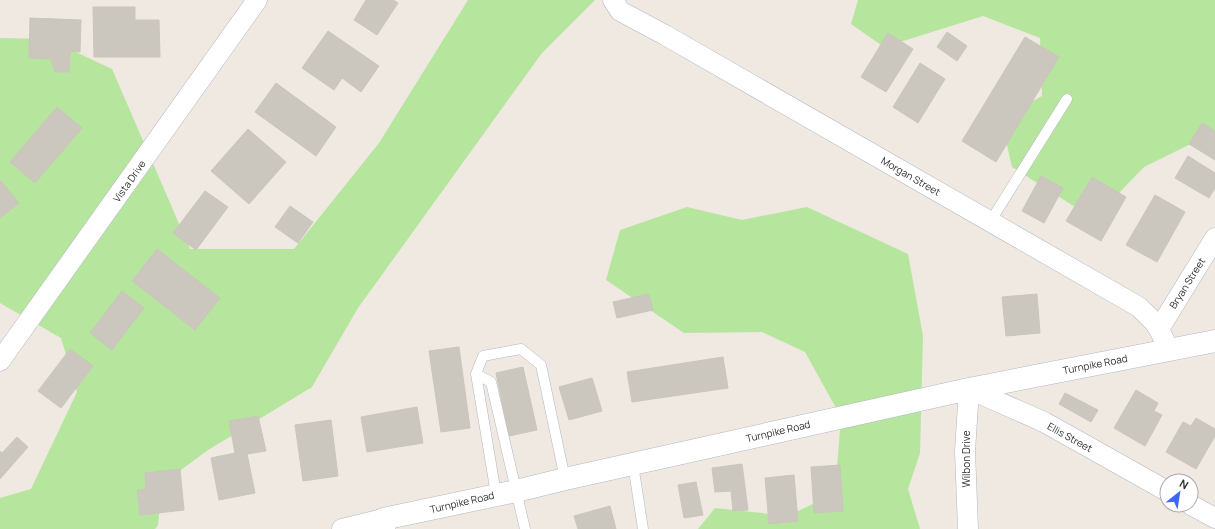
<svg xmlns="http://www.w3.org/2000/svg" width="1215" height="529" font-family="Manrope,sans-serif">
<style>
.green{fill:#b6e59e}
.building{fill:#cbc7bf;stroke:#cbc5ba}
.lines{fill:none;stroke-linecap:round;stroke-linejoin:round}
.service-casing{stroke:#b4b7c1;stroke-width:11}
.minor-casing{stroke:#b4b7c1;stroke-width:21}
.tertiary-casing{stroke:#b4b7c1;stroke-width:23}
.service{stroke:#fff;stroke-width:10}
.minor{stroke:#fff;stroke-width:20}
.tertiary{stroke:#fff;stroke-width:22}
.labels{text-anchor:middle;stroke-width:3.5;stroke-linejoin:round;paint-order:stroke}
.street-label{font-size:10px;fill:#2e2e2e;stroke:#fff}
</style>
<rect width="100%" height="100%" fill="#efe9e1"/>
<!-- green -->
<path class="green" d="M468 0H595L542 53 358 308 312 387 208 450 162 484 158 525 155 529H0V498L31 489 77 392 61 338 0 303V38L48 39 112 69 190 249H294L379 143Z
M858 0H1215V140L1209 135 1144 167 1094 219 1012 167 1001 119 1042 96 1040 38 983 16 884 47 851 24Z
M687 207 742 220 807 207 908 254 923 336 920 453 908 489 920 529H698L715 508 788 516 835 493 841 417 805 352 762 332 684 333 606 280 620 230Z"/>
<!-- building -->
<path class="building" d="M366 0H393L398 3 377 35 354 20Z
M93 7H135V20H159L160 57H94Z
M30 18 81 20 80 52 70 51 69 72H55L51 59 29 58Z
M328 31 379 66 361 92 342 78 334 90 302 68Z
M947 32 967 46 957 61 937 47Z
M888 33 913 49 886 92 861 77Z
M1025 37 1059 57 996 162 962 141Z
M920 63 945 79 918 123 893 107Z
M276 83 336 127 316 156 255 112Z
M57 107 82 128 35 183 10 162Z
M1202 123 1215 131V160L1189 144Z
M248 129 286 162 249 204 211 171Z
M1188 156 1215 173V188L1209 198 1175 178Z
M1041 176 1063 188 1044 223 1022 211Z
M1092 177 1126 197 1101 241 1066 221Z
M1 181 19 203 0 218V183Z
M205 191 228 207 196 250 173 233Z
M1155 195 1185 212 1157 262 1126 245Z
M290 206 313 222 298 243 275 227Z
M157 249 220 298 195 330 132 281Z
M122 291 144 308 112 350 90 333Z
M649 294 653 310 617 318 613 302Z
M1037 294 1040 333 1006 336 1002 297Z
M459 347 470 428 441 432 429 351Z
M70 349 93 366 61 408 38 391Z
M723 357 728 388 632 402 627 372Z
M523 367 537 430 509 436 496 373Z
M592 378 602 411 569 420 559 387Z
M1136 390 1158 403 1154 411 1162 415 1145 446 1114 428Z
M1065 393 1098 410 1091 422 1059 404Z
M417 407 423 443 367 452 361 417Z
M258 416 266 451 247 454 255 493 219 500 211 458 235 453 229 421Z
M1196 418 1215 429V436L1196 469 1166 452 1183 422 1191 426Z
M331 420 338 476 303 481 295 425Z
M17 437 28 447 0 479V451L2 453Z
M742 464 748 510 733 511 731 491 715 492 712 468Z
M840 465 843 511 814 513 811 467Z
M180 469 184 510 140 515 137 490 146 489 145 473Z
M794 475 798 521 769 524 765 478Z
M696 482 703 515 684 518 678 485Z
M610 506 616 529H578L574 516Z"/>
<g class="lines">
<!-- service casing -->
<g class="service-casing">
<path id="service" d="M990 222 1067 99
M476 374 491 382 525 529
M633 464 643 529
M496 494 476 374 483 356 521 349 541 365 565 479"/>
</g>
<!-- minor casing -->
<g class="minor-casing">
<path id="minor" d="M613 0 620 11 665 35 1139 307 1154 322 1159 329 1169 350
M1159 329 1215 238
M0 361 257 0
M1191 505 1215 518
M342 529 383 519
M968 529 965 451 969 389 1044 422 1167 491"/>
</g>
<!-- tertiary casing -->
<g class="tertiary-casing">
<path id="tertiary" d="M384 529 383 519 516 491 565 479 969 389 1215 341"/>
</g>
<!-- service -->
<use href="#service" class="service"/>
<!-- minor -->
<use href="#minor" class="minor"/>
<!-- tertiary -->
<use href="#tertiary" class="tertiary"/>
</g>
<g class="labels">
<!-- street labels -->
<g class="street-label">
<text transform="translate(911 176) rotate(30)" y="4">Morgan Street</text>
<text transform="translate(129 181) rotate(-55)" y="4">Vista Drive</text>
<text transform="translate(1187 283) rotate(-58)" y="4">Bryan Street</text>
<text transform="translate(1095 364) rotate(-11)" y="4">Turnpike Road</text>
<text transform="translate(778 431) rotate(-13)" y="4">Turnpike Road</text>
<text transform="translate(1070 437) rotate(29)" y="4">Ellis Street</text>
<text transform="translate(966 459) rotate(-90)" y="4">Wilbon Drive</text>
<text transform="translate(462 502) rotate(-13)" y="4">Turnpike Road</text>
</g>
</g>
<!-- north arrow -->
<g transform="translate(1179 493) rotate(30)"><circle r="19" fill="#ffffff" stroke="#ababab"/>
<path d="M0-3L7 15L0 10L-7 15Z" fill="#4264fb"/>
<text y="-6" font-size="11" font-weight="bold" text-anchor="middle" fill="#2e2e2e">N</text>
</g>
</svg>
